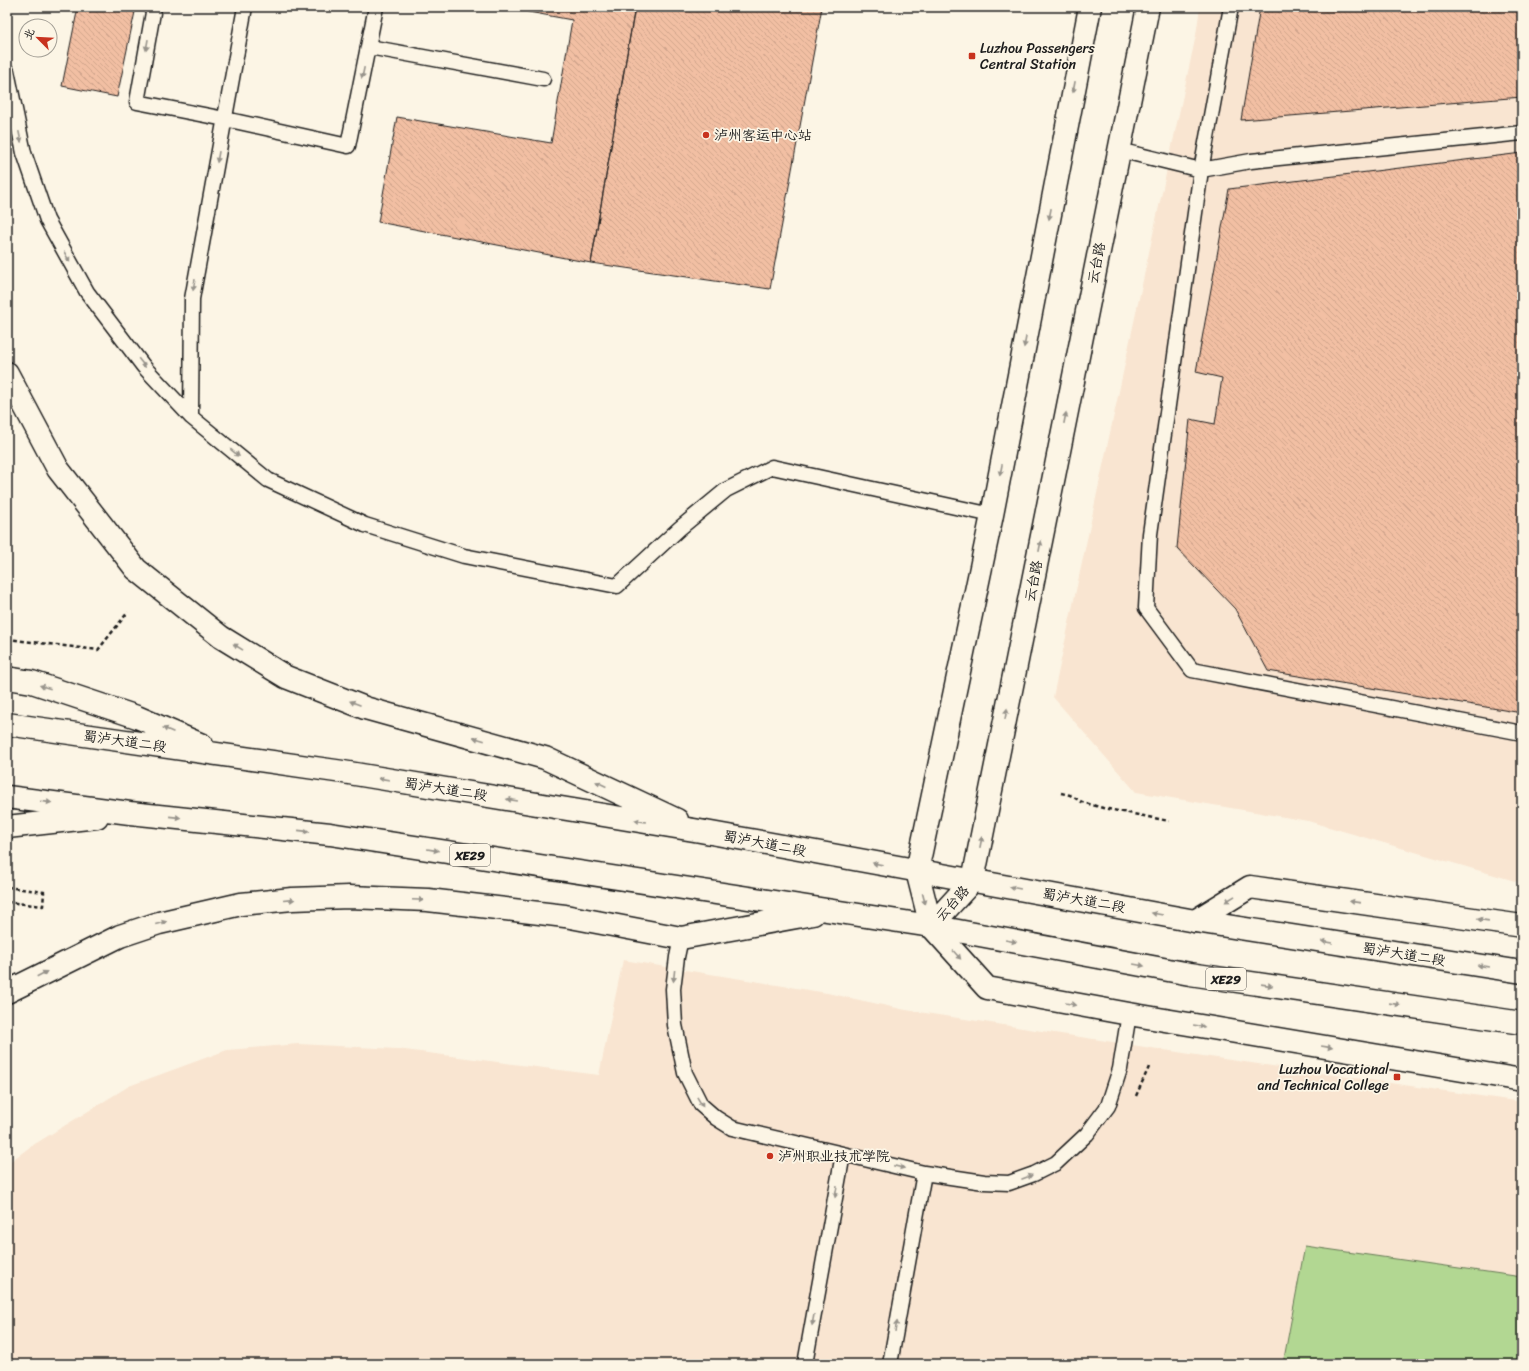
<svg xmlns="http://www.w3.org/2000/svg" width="1529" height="1371" font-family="Sriracha,'LXGW WenKai TC',sans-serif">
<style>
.built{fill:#f9e5d1}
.pitch{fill:#b2d792;stroke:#677a57}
.building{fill:url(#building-back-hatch);stroke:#1c1c1c}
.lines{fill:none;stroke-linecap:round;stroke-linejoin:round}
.service-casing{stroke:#1c1c1c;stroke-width:17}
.tertiary-casing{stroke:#1c1c1c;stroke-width:25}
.trunk-casing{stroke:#1c1c1c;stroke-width:25}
.path{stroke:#1c1c1c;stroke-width:2.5;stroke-dasharray:4 3;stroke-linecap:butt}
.service{stroke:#fcf5e5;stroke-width:14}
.tertiary{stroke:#fcf5e5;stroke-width:22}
.trunk{stroke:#fcf5e5;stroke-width:22}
.oneway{fill:#97938b}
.poi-dot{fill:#c8321e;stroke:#fcf5e5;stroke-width:1.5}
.labels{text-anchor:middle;stroke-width:3.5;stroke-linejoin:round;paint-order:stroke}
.shield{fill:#fcf5e5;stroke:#5f5d58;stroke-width:1}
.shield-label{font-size:13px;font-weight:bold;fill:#1c1c1c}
.poi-label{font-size:14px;fill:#1c1c1c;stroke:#fcf5e5;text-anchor:start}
.street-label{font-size:14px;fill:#1c1c1c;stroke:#fcf5e5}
</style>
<defs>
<pattern id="building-back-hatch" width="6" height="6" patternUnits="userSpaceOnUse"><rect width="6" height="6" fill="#f2bfa3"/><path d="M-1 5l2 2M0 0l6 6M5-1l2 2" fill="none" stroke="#cfa48c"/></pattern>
</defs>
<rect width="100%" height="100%" fill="#fcf5e5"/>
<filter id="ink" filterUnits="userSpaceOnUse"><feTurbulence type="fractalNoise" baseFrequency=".025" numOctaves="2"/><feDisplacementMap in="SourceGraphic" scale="8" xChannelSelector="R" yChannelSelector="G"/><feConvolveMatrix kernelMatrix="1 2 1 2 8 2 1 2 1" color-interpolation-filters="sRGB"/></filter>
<g filter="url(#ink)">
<!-- built -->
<path class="built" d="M1200 7H1522V883L1308 821 1136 792 1053 697 1196 35Z
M623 960 827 993 906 1010 1203 1056 1522 1102V1364H7V1164L30 1147 129 1086 227 1050 298 1044 397 1049 599 1075Z"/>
<!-- pitch -->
<path class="pitch" d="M1305 1246 1522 1277V1364H1283Z"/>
<!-- building -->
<path class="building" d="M78 7H136L117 97 62 86Z
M502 7H635L591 263 378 222 397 117 551 143 572 20Z
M635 7H822L770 289 591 263Z
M1260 7H1522V97L1241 120Z
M1522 153V713L1268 671 1235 609 1177 548 1190 419 1215 424 1222 378 1196 372 1229 189Z"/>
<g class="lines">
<!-- service casing -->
<g class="service-casing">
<path id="service" d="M154 7 137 102 225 119 348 146 376 7
M1231 7 1201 170 1150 534 1146 608 1192 670 1522 733
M369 47 543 79
M7 71 24 153 47 220 87 292 144 367 191 417 268 480 365 525 464 556 617 586 680 528 726 490 772 467 992 515
M1119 150 1201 170 1251 161 1522 133
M191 417 192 299 245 7
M681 938 677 957 673 989 675 1025 685 1073 701 1105 716 1118 732 1128 924 1173 984 1182 1009 1183 1034 1174 1056 1163 1087 1134 1108 1106 1120 1069 1129 1014
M805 1364 843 1154
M890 1364 924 1173"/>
</g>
<!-- tertiary casing -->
<g class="tertiary-casing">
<path id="tertiary" d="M1090 7 992 515 917 871 931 926 987 988 1129 1014 1522 1080
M1195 921 1250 887 1522 926
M931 926 973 880 1148 7"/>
</g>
<!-- trunk casing -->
<g class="trunk-casing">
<path id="trunk" d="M7 373 58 469 136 569 221 637 286 677 365 708 545 758 677 820
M7 678 32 682 137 717 202 745
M7 724 343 772 700 831 1195 921 1522 972
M7 797 130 813 330 834 931 926 1190 974 1522 1023
M7 827 97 817
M7 992 120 936 159 923 241 904 292 899 349 897 428 900 565 916 681 938 813 914"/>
</g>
<!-- path -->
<path class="path" d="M7 639 98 650 128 612
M1061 793 1070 795 1082 802 1103 808 1169 821
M7 887 44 892 43 906 7 902
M1136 1096 1149 1067"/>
<!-- service -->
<use href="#service" class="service"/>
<!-- tertiary -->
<use href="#tertiary" class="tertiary"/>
<!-- trunk -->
<use href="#trunk" class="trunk"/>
</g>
<!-- one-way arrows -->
<defs><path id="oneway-solid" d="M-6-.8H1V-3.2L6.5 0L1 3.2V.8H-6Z"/></defs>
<g class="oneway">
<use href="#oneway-solid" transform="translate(147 45) rotate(100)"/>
<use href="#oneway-solid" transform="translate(363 73) rotate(102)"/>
<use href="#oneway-solid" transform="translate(1074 87) rotate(101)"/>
<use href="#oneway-solid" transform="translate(20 137) rotate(78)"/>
<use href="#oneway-solid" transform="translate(218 157) rotate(100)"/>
<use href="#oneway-solid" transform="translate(1050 214) rotate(101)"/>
<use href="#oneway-solid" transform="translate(67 257) rotate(61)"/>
<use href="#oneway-solid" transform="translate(194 285) rotate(100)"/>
<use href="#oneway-solid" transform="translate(1025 342) rotate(101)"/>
<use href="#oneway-solid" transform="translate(142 363) rotate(51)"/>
<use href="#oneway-solid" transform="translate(1065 418) rotate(-79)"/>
<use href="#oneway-solid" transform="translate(235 453) rotate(39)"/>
<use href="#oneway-solid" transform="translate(1001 470) rotate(101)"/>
<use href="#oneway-solid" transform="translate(1040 546) rotate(-79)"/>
<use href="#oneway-solid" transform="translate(238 647) rotate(-148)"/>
<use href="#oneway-solid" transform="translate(45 687) rotate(-162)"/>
<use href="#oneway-solid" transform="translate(355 703) rotate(-159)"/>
<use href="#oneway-solid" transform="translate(1006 714) rotate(-79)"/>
<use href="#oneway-solid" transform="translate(168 730) rotate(-157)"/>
<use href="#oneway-solid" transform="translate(479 739) rotate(-164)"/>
<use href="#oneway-solid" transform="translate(384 779) rotate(-171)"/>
<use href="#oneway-solid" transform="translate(601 784) rotate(-155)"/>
<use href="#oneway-solid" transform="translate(512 800) rotate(-171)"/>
<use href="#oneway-solid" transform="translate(46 802) rotate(7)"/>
<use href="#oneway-solid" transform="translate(175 817) rotate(6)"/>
<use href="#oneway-solid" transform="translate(640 821) rotate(-171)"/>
<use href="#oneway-solid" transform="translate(304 831) rotate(6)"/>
<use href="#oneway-solid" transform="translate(981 842) rotate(-79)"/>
<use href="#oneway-solid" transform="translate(433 850) rotate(9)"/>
<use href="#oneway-solid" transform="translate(878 864) rotate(-169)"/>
<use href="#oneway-solid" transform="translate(1015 888) rotate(-170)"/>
<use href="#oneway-solid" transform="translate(924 899) rotate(75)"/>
<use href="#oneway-solid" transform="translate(1230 899) rotate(148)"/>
<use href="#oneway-solid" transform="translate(289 900) rotate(-5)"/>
<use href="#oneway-solid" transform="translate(418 900) rotate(3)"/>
<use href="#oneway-solid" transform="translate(1355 902) rotate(-172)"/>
<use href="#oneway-solid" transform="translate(1157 914) rotate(-170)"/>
<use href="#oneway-solid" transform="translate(1483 920) rotate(-172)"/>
<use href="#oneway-solid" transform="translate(161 923) rotate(-15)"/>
<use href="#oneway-solid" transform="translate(1011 941) rotate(10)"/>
<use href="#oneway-solid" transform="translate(1327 942) rotate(-171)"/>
<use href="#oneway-solid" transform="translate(957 955) rotate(48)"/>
<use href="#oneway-solid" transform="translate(1139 965) rotate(10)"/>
<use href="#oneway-solid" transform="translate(1483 966) rotate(-171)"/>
<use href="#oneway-solid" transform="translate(42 974) rotate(-27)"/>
<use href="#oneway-solid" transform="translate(674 976) rotate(96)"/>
<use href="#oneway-solid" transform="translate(1267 985) rotate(8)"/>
<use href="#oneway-solid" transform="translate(1071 1004) rotate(10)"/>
<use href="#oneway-solid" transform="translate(1395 1004) rotate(8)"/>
<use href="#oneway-solid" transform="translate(1199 1026) rotate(9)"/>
<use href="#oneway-solid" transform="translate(1327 1047) rotate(9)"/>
<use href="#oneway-solid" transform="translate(700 1102) rotate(59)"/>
<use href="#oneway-solid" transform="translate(899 1167) rotate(13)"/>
<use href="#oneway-solid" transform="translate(1027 1177) rotate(-21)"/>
<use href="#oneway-solid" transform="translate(836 1192) rotate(100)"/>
<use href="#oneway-solid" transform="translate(813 1320) rotate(100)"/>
<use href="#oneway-solid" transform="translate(896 1326) rotate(-80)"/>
</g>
</g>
<!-- markers -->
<g class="poi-dot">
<rect x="968" y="52" width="8" height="8" rx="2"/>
<circle cx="706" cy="135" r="4"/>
<rect x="1393" y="1073" width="8" height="8" rx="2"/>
<circle cx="770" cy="1156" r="4"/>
</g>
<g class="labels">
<!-- shield labels -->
<g class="shield">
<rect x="450" y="844" width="40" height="22" rx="3"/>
<rect x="1206" y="968" width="40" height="22" rx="3"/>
</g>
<g class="shield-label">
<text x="470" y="860">XE29</text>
<text x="1226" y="984">XE29</text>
</g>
<!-- poi labels -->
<g class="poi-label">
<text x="980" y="53">Luzhou Passengers<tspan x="980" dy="16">Central Station</tspan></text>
<text x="714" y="140">泸州客运中心站</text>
<text x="1389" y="1074" text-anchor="end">Luzhou Vocational<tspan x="1389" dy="16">and Technical College</tspan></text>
<text x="778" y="1161">泸州职业技术学院</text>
</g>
<!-- street labels -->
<g class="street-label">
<text transform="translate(1096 263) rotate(-79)" y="5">云台路</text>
<text transform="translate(1033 581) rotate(-79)" y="5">云台路</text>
<text transform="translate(125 741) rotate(8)" y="5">蜀泸大道二段</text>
<text transform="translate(446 789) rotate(9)" y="5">蜀泸大道二段</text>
<text transform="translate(765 843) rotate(11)" y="5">蜀泸大道二段</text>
<text transform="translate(1084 900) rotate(10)" y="5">蜀泸大道二段</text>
<text transform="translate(952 903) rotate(-48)" y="5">云台路</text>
<text transform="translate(1404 954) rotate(9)" y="5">蜀泸大道二段</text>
</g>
</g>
<!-- margin -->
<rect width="1529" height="1371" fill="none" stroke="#fcf5e5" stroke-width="24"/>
<rect x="12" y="12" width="1505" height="1347" fill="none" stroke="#1c1c1c" stroke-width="1.5" filter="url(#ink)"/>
<!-- north arrow -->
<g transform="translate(38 38) rotate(294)"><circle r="19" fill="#fcf5e5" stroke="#a29e95"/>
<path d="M0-3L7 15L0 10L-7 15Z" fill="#c8321e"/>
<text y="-6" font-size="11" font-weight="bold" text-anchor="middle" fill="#1c1c1c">北</text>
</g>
</svg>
